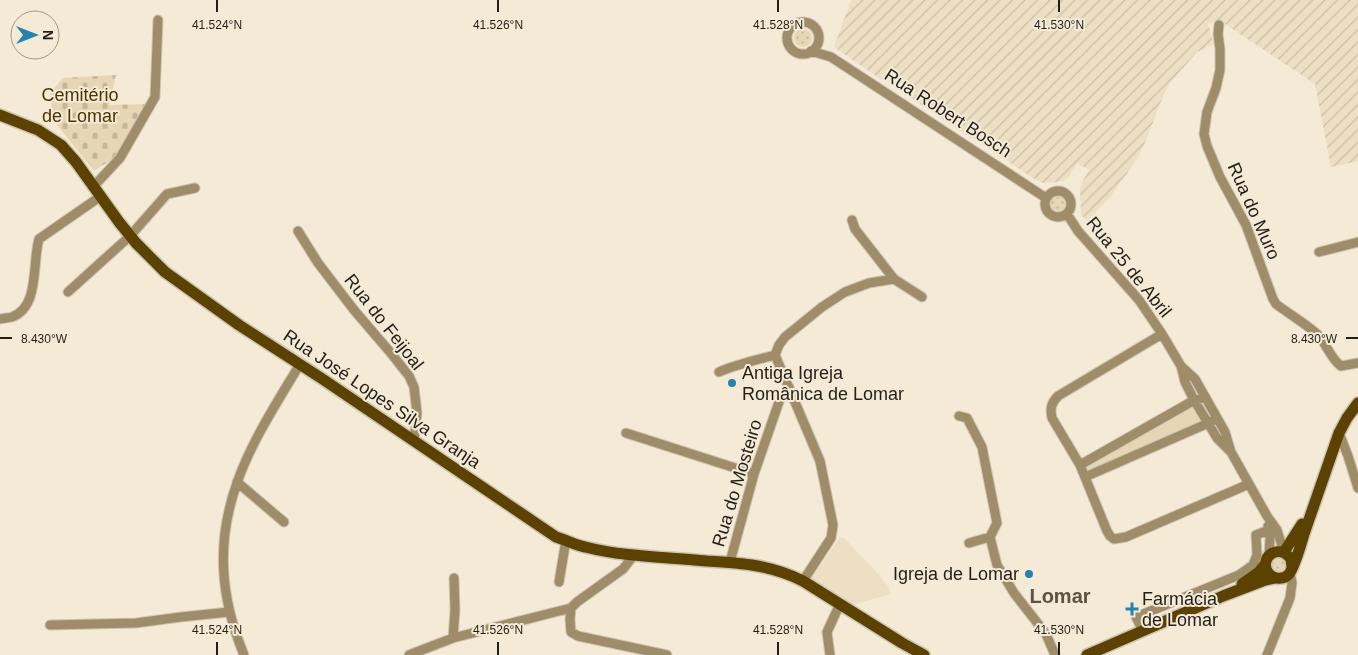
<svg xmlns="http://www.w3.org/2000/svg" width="1358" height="655" font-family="Arial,sans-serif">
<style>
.built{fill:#ecdfc4}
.industrial{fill:url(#industrial-furrows)}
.grass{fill:url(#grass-dots)}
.cemetery{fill:url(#cemetery-stones)}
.garden{fill:#e7d6b4}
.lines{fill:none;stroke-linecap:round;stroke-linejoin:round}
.minor-casing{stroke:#cec5b4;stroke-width:11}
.major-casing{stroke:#cec5b4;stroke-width:14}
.minor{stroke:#9f8d6a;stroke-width:9}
.major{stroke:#5b4200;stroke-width:11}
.ticks{fill:none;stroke:#231f18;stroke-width:2}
.poi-dot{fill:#2483af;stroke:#f4ead6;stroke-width:2}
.labels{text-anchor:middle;stroke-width:4;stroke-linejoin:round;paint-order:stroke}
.park-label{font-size:18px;fill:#4a3400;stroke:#f4ead6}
.street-label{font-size:18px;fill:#231f18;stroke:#f4ead6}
.poi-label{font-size:18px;fill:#231f18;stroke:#f4ead6;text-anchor:start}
.quarter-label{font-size:20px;font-weight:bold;fill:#5b5242;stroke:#f4ead6}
.ticks-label{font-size:12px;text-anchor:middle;fill:#231f18;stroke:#f4ead6;stroke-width:4;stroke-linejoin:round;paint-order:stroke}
</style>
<defs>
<pattern id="industrial-furrows" width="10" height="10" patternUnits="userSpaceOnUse" patternTransform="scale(1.25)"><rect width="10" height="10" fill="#ecdfc4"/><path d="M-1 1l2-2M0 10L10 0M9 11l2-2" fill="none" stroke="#cabfa8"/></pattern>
<pattern id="grass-dots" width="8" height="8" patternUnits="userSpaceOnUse" patternTransform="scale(1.25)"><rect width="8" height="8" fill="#e7d6b4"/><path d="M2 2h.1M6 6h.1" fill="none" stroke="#c6b79a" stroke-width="1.8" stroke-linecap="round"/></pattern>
<pattern id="cemetery-stones" width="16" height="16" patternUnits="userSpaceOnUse" patternTransform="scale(1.25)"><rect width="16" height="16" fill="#e7d6b4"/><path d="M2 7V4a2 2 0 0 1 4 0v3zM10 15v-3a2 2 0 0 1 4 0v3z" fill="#c6b79a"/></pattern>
</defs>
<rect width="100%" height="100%" fill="#f4ead6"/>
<!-- built -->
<path class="built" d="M840 537H842L845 539 880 576 887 585 891 594 853 605 811 579Z"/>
<!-- industrial -->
<path class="industrial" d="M851 0H1358V161L1331 167 1315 84 1219 20 1208 24 1214 44 1197 52 1170 83 1163 96 1145 143 1137 159 1111 196 1087 221 1082 216 1081 212 1080 190 1081 184 1089 170 1077 163 1068 178 1063 181 1050 183H1043L1036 180 982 144V143L972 137 971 138 893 86V85L884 79 882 80 834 47Z"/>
<!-- grass -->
<path class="grass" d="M794 38a9 9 0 1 1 18 0a9 9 0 1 1-18 0Z
M1049 205a9 9 0 1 1 18 0a9 9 0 1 1-18 0Z
M1271 565a8 8 0 1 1 16 0a8 8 0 1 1-16 0Z"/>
<!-- cemetery -->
<path class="cemetery" d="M116 75 109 105 147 104 119 155 94 171 53 120 50 93 63 78Z"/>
<!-- garden -->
<path class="garden" d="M1192 406 1201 423 1087 473 1083 466Z"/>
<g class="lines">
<!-- minor casing -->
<g class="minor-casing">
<path id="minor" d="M787 38a16 16 0 1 1 32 0a16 16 0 1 1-32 0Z
M1219 25 1218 34 1220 49V70L1216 88 1207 112 1204 134 1207 146 1220 177 1246 225 1273 299 1276 304C1289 314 1305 323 1317 334 1327 344 1330 358 1341 366L1358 363
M811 51 831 57 1046 198
M94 186 120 158 155 97 158 20
M1045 204a13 13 0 1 1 26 0a13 13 0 1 1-26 0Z
M1067 214 1078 231 1139 300 1162 334 1181 366 1195 379 1225 432 1231 452 1267 516 1277 530 1284 552
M852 220 855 229 894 279
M298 231 318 263 354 310 390 352 409 376 414 387 417 413 414 441
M1319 252 1358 242
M68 292 130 236 167 194 195 188
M0 319C4 318 8 318 12 317 40 307 32 262 39 239L101 196
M1162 334 1058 396C1051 403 1050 409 1052 418L1080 465 1107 531 1110 536 1114 539 1126 537 1249 484
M775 355 820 461 833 525 831 538 803 581
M775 355 779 345 785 337 822 307 845 292 869 283 894 279 922 297
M1181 366 1185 382 1194 400 1217 438 1230 451
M719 372C737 364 756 360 775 355
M959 416 967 418 982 447 997 523 990 537
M626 433 754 474
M1339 433 1348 456 1358 488
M1080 465 1191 402 1205 397
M1085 477 1204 425 1214 420 1216 416
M237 482 284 522
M1268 526 1270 538 1269 556
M969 543 990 537 997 565 1014 593 1046 634 1055 655
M730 562 754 474 780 399 789 387
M559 582 566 540
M571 608 570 619 571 632 578 636 667 655
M50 625 136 623 181 617 229 612
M1143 631 1136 617 1239 575 1253 565 1257 555 1256 535 1269 530
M453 638 455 610 454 578
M244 655C220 597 216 542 237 483 251 442 278 401 300 364
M409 655 453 638 571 608 577 602 623 569 634 555
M830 655 827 632 840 604
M1267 655 1290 598 1292 583 1290 572"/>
</g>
<!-- major casing -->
<g class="major-casing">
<path id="major" d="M0 115 38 130 61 145 76 162 119 222 136 243 165 272 239 325 321 378 556 537C566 540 575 545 585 547 625 557 666 557 707 561 742 563 771 565 803 581L902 643 924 655
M1284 552 1302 524
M1292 568 1291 559C1279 543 1260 556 1267 571 1271 579 1283 581 1289 574 1295 566 1301 544 1304 534 1316 500 1327 467 1339 433L1347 418 1358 403
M1242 584 1259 572 1265 564
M1087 655 1223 596 1265 580 1275 578"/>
</g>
<!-- minor -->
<use href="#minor" class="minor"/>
<!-- major -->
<use href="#major" class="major"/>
</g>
<!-- ticks -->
<path class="ticks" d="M217 0V12M498 0V12M778 0V12M1059 0V12M0 338H12M1346 338H1358M217 642V655M498 642V655M778 642V655M1059 642V655"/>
<!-- markers -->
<g class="poi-dot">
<circle cx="732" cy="383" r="5"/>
<circle cx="1029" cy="574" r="5"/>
<path d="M1129.5 601.5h5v5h5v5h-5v5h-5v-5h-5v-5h5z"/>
</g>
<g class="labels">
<!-- park labels -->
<g class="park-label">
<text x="80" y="101">Cemitério<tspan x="80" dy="21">de Lomar</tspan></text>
</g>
<!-- street labels -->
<g class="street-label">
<text transform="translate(948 113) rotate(33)" y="6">Rua Robert Bosch</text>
<text transform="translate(1254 211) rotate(66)" y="6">Rua do Muro</text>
<text transform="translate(1129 267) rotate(51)" y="6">Rua 25 de Abril</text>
<text transform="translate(384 322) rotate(52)" y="6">Rua do Feijoal</text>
<text transform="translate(382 399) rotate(34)" y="6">Rua José Lopes Silva Granja</text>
<text transform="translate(737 483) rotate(-73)" y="6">Rua do Mosteiro</text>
</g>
<!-- poi labels -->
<g class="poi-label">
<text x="742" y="379">Antiga Igreja<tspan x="742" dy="21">Românica de Lomar</tspan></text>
<text x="1019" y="580" text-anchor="end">Igreja de Lomar</text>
<text x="1142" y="605">Farmácia<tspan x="1142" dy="21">de Lomar</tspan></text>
</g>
<!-- quarter labels -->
<g class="quarter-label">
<text x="1060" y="603">Lomar</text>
</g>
</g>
<g class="ticks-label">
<text x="217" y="29">41.524°N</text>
<text x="498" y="29">41.526°N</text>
<text x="778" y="29">41.528°N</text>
<text x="1059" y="29">41.530°N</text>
<text x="1314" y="343">8.430°W</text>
<text x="44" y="343">8.430°W</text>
<text x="217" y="634">41.524°N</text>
<text x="498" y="634">41.526°N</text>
<text x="778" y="634">41.528°N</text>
<text x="1059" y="634">41.530°N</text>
</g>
<!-- north arrow -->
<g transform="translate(35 35) rotate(90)"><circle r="24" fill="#f4ead6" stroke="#a0998a"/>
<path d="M0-4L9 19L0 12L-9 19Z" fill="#2483af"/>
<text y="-8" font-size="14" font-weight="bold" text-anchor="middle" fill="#231f18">N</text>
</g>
</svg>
